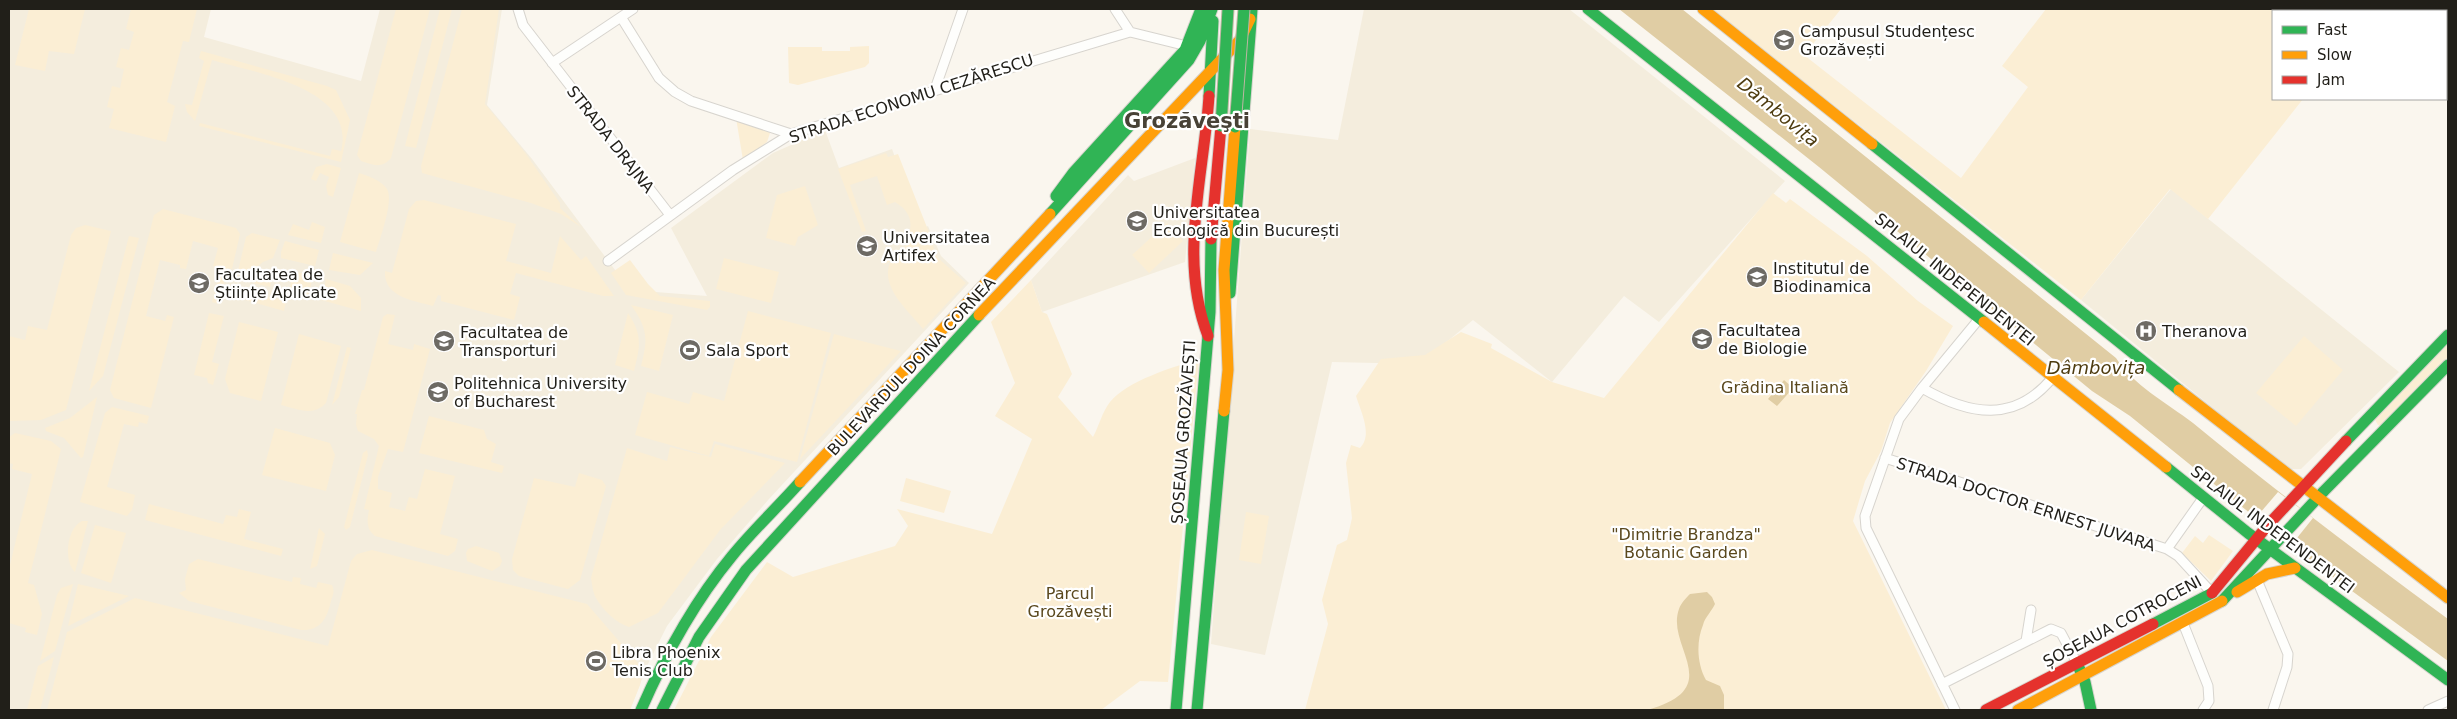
<svg xmlns="http://www.w3.org/2000/svg" width="2457" height="719" font-family="'DejaVu Sans',sans-serif">
<style>
.built{fill:#f4eddd}
.green{fill:#fbeed4}
.water{fill:#e0cda4}
.pier{fill:#faf6ee}
.lines{fill:none;stroke-linecap:round;stroke-linejoin:round}
.street-casing{stroke:#d7d4ce;stroke-width:11}
.fast-casing{stroke:#d7d4ce;stroke-width:13}
.slow-casing{stroke:#d7d4ce;stroke-width:13}
.jam-casing{stroke:#d7d4ce;stroke-width:13}
.street{stroke:#fefefc;stroke-width:9}
.fast{stroke:#30b455;stroke-width:11}
.slow{stroke:#ff9f0a;stroke-width:11}
.jam{stroke:#e5322d;stroke-width:11}
.fast-bridge-casing{stroke:#beb6a4;stroke-width:13;stroke-linecap:butt}
.fast-bridge{stroke:#30b455;stroke-width:11}
.labels{text-anchor:middle;stroke-width:4.5;stroke-linejoin:round;paint-order:stroke}
.poi-label{font-size:16px;fill:#211f19;stroke:#fff;text-anchor:start}
.street-label{font-size:16px;fill:#211f19;stroke:#fff}
.park-label{font-size:16px;fill:#5a481d;stroke:#fff}
.water-label{font-size:18px;font-style:italic;fill:#4e3c10;stroke:#fff}
.district-label{font-size:21px;font-weight:bold;fill:#484236;stroke:#fff}
</style>
<rect width="100%" height="100%" fill="#faf6ee"/>
<!-- built -->
<path class="built" d="M9 9H211L204 37 361 81 380 9H502L487 105 532 159 630 290 707 296 671 228 773 153 825 130 839 168 892 149 921 229 928 226 941 256 969 283 769 499 717 559 667 626 647 666 630 710H9Z
M1364 9H1569L1785 181 1659 322 1624 296 1552 382 1473 320 1420 364 1332 362 1265 655 1211 644 1250 129 1338 140Z
M1195 158 1185 262 1042 312 1031 280 1128 175 1134 181Z
M2171 189 2399 372 2301 469H2288L2081 300Z"/>
<!-- green -->
<path class="green" d="M29 9H85L74 54 49 51 45 71 15 65Z
M131 9H197L189 42 183 41 167 102 175 106 166 142 109 128 114 109 107 107 112 86 120 88 124 69 116 67 121 48 129 50 134 32 126 29Z
M396 9H430L391 158C382 169 373 165 361 161L357 155Z
M440 9H452L416 148 405 146Z
M462 9H499L485 104 526 154 560 203V208L581 227 561 214 531 203 422 173 421 166Z
M1712 9H1841L1804 55 1961 178 2028 87 2002 66 2046 9H2382L2380 11H2273V99H2303L2208 219 2170 189 2081 300Z
M869 46V63L865 67 798 85 789 83 788 47H822V51H850V47Z
M201 51 327 86 336 90 350 120 341 162 199 126 200 123 330 156 332 149 341 151C357 88 255 73 212 60L195 121 187 112 185 104 192 105 204 61 199 58Z
M736 118 767 130 770 133 767 142 743 160Z
M886 153 888 157 898 154 932 240 883 265 882 260 906 247C912 227 915 214 895 202L887 205 877 176 850 185 866 231 862 232 838 169Z
M327 164 341 168 333 197 328 195 326 186 329 177 320 173 316 181 311 179 316 167Z
M359 173C368 176 381 180 387 189 394 201 380 238 376 252L340 242Z
M805 186 818 225 798 237 795 246 766 238 777 195Z
M1773 193 1786 203 1790 199 1867 256 1918 301 1953 326 1926 371 1890 423 1881 451 1865 481 1853 521 1946 710H1305L1328 624 1322 600 1337 545 1347 540 1352 518 1346 463 1351 445 1360 448C1373 435 1361 412 1356 396L1381 359 1425 355 1461 332 1492 344 1491 348 1552 382 1604 398Z
M424 200 516 224 506 261 551 273 560 236 581 260 586 256 614 296H603L516 273 510 294 520 297 514 320 441 301V296L438 295 433 306C414 301 383 297 385 271L392 273 409 209 416 201Z
M163 209 236 228 240 234 232 269 227 268 219 304 212 302 221 268 213 266 218 248 193 241 186 269 180 268V265L160 260 146 316 165 321 167 315 174 317 151 408 114 398 110 390 154 215Z
M312 222 325 227 321 243 288 235 293 224 309 230Z
M1167 223 1183 241 1149 273 1132 255Z
M85 225 111 231 66 410 41 420 9 421V336L25 340 28 326 47 330 71 235 76 228Z
M252 233 280 240 273 258 263 262 248 274 238 271 246 237Z
M129 236 139 238 103 376 89 391Z
M285 241 319 250 315 266 281 258V252Z
M931 241 938 258 966 283 923 329C909 311 880 288 890 263Z
M333 253 373 263 360 275 329 270Z
M724 258 779 272 771 303 716 289Z
M630 260 648 284 660 296 710 301V307L707 310 626 295 611 273Z
M271 269 288 270 313 276 308 297 289 292 291 282 272 277 270 287 253 283 257 278Z
M326 279 350 286 361 298V311L321 300Z
M1031 280 1042 312 1047 314 1072 374 1058 397 1093 437C1099 426 1102 412 1110 402 1127 381 1173 367 1199 359L1168 682 1140 681 1101 710H674L711 637 767 562 793 577 895 546 908 526 897 509 992 534 1032 439 995 416 1015 383 991 322Z
M248 291 286 302 284 311 245 300Z
M631 305 673 315 659 371 641 366C648 339 648 329 631 305Z
M748 311 831 333 797 462 714 441 709 456 635 435 647 392 689 404 693 392 724 401Z
M209 313 224 316 212 362 219 364 213 385 208 383 207 378 194 375Z
M628 313C643 336 640 346 634 371L615 365Z
M387 314 395 315 388 344 413 350 414 344 430 349 403 452 388 449 378 477V489L392 493 389 507 405 511 409 497 417 499 425 469 455 476 440 534 458 539 455 551 448 556 375 536C366 529 367 520 369 510L364 509 379 446 374 439 358 431 356 425 357 414H355L362 390H364L383 317Z
M239 322 278 332 261 401 230 393 225 379Z
M299 334 341 346 326 403C313 417 298 409 281 405Z
M834 334 901 351 800 459Z
M2304 336 2343 370 2296 426 2256 393Z
M2448 343V357L2381 426 2378 425 2374 418Z
M347 347 351 348 339 397 332 405Z
M97 397 83 457 81 458 64 438 46 431 45 428 70 418Z
M112 407 149 416 147 424 139 422 138 427 124 424 107 487 135 495 132 510 127 516 80 502 105 413Z
M429 416 484 430 487 439 496 444 491 462 504 466 502 473 419 453Z
M275 428 330 443 335 455 326 491 262 475Z
M15 433 51 441 61 449 28 583 34 585 42 614 37 635 25 632 26 628 9 623V569L32 474 12 469 13 464 9 463V437Z
M715 444 785 463 720 530 658 613 629 627C616 623 603 610 596 598 593 593 592 584 591 578L627 448 667 461 670 447 711 457Z
M367 450 368 455 350 527 346 530 344 527 363 453Z
M579 473 602 480 606 486 580 580 568 589 519 576 513 570 512 559 534 478 575 487Z
M906 478 951 491 944 513 900 501Z
M149 504 223 524 226 515 237 517 239 509 251 512 244 539 283 549 281 556 145 520Z
M1246 512 1269 516 1261 564 1239 560Z
M82 521H88L75 572C63 560 67 528 82 521Z
M95 525 126 533 111 583 81 573Z
M319 528 325 534 317 566 310 569Z
M2209 535 2233 551 2211 581 2182 553 2195 536 2203 543Z
M476 546 499 553 502 561 500 566 492 571 467 561 466 553 468 549Z
M372 550 587 604 643 669 640 685 630 710H47L67 632 135 598 328 646 351 561 357 554Z
M198 559 292 582 293 577 301 578 300 584 316 588 318 582 332 585C335 591 333 595 331 601 327 618 321 631 301 630L189 601 179 593 186 590 185 579 189 564Z
M73 584 55 651 40 661 57 595 61 588Z
M78 584 129 596 68 626Z
M54 657 40 710H27L38 666Z"/>
<!-- water -->
<path class="water" d="M1619 9H1682L2116 358C2133 385 2167 403 2193 423 2276 491 2361 555 2448 619V661L2293 548 2130 416 2092 391 1819 167Z
M1784 380 1793 388 1777 406 1768 399Z
M1707 592 1712 597 1715 604C1712 611 1705 617 1703 625 1696 642 1697 664 1706 680L1720 686 1724 695V710H1647C1728 688 1665 647 1679 609 1681 603 1686 598 1690 594Z"/>
<!-- pier -->
<path class="pier" d="M2278 492 2313 518 2289 548 2254 520Z"/>
<g class="lines">
<!-- street casing -->
<g class="street-casing">
<path id="street" d="M518 9 523 25 670 215
M1115 9 1130 32
M621 17 659 78 675 92 691 101 791 134
M552 63 633 9
M935 89 963 9
M608 261 733 170 791 134 1130 32 1187 46
M1922 388C1969 415 2015 424 2053 377
M1885 458 2167 549 2178 556 2212 593
M2167 549 2203 498
M2257 580 2288 654 2287 667 2273 710
M2183 623 2208 686 2209 701 2203 710
M2026 641 2031 610
M1942 684 2051 629 2061 633 2077 663
M1955 710 1866 528 1865 516 1899 419 1922 388 1979 319
M2428 710 2448 701"/>
</g>
<!-- fast casing -->
<g class="fast-casing">
<path id="fast" d="M1588 9 1984 322
M1209 96 1213 21
M1872 144 2179 390
M1056 196 1073 173 1185 50 1201 9
M1050 214 1189 60 1200 41 1212 9
M1230 293 1252 9
M2346 441 2448 335
M2166 467 2248 533 2448 680
M2222 601 2324 491 2448 365
M2153 624 2212 593
M2077 663 2085 682 2091 710
M641 710C665 655 694 602 732 556 753 530 778 507 800 482
M662 710 699 637 746 570 979 315
M1176 710 1210 312 1211 239
M1197 710 1224 411"/>
</g>
<!-- slow casing -->
<g class="slow-casing">
<path id="slow" d="M1703 9 1872 144
M979 315 1240 40 1250 19
M1984 322 2166 467
M2179 390 2448 598
M1224 411 1228 370 1224 270 1235 127
M800 482 1050 214
M2237 592 2267 574 2295 568
M2018 710 2222 601"/>
</g>
<!-- jam casing -->
<g class="jam-casing">
<path id="jam" d="M1211 239 1221 126
M1208 336C1178 258 1204 176 1209 96
M2212 593 2268 525 2346 441
M1986 710 2153 624"/>
</g>
<!-- street -->
<use href="#street" class="street"/>
<!-- fast -->
<use href="#fast" class="fast"/>
<!-- slow -->
<use href="#slow" class="slow"/>
<!-- jam -->
<use href="#jam" class="jam"/>
<!-- fast-bridge casing -->
<g class="fast-bridge-casing">
<path id="fast-bridge" d="M1221 126 1228 9
M1235 127 1244 9"/>
</g>
<!-- fast-bridge -->
<use href="#fast-bridge" class="fast-bridge"/>
</g>
<!-- icons -->
<defs>
<g id="university-disc" transform="scale(1.125)"><circle r="9.5" fill="#6d6a64" stroke="#fff"/><path d="M0-5L7-2L0 1L-7-2ZM-4 1L0 2.5L4 1V4Q0 6-4 4Z" fill="#fff"/></g>
<g id="hospital-disc" transform="scale(1.125)"><circle r="9.5" fill="#6d6a64" stroke="#fff"/><path d="M-5-5h3v3.5h4V-5h3V5h-3V1.5h-4V5h-3Z" fill="#fff"/></g>
<g id="stadium-disc" transform="scale(1.125)"><circle r="9.5" fill="#6d6a64" stroke="#fff"/><path d="M0-5a6.5 5 0 1 0 0 10a6.5 5 0 1 0 0-10ZM-3.5-1.8h7v3.6h-7Z" fill="#fff"/></g>
</defs>
<g fill-rule="evenodd">
<use href="#university-disc" x="1784" y="40"/>
<use href="#university-disc" x="1137" y="221"/>
<use href="#university-disc" x="867" y="246"/>
<use href="#university-disc" x="1757" y="277"/>
<use href="#university-disc" x="199" y="283"/>
<use href="#hospital-disc" x="2146" y="331"/>
<use href="#university-disc" x="1702" y="339"/>
<use href="#university-disc" x="444" y="341"/>
<use href="#stadium-disc" x="690" y="350"/>
<use href="#university-disc" x="438" y="392"/>
<use href="#stadium-disc" x="596" y="661"/>
</g>
<g class="labels">
<!-- poi labels -->
<g class="poi-label">
<text x="1800" y="37">Campusul Studențesc<tspan x="1800" dy="18">Grozăvești</tspan></text>
<text x="1153" y="218">Universitatea<tspan x="1153" dy="18">Ecologică din București</tspan></text>
<text x="883" y="243">Universitatea<tspan x="883" dy="18">Artifex</tspan></text>
<text x="1773" y="274">Institutul de<tspan x="1773" dy="18">Biodinamica</tspan></text>
<text x="215" y="280">Facultatea de<tspan x="215" dy="18">Științe Aplicate</tspan></text>
<text x="1718" y="336">Facultatea<tspan x="1718" dy="18">de Biologie</tspan></text>
<text x="2162" y="337">Theranova</text>
<text x="460" y="338">Facultatea de<tspan x="460" dy="18">Transporturi</tspan></text>
<text x="706" y="356">Sala Sport</text>
<text x="454" y="389">Politehnica University<tspan x="454" dy="18">of Bucharest</tspan></text>
<text x="612" y="658">Libra Phoenix<tspan x="612" dy="18">Tenis Club</tspan></text>
</g>
<!-- street labels -->
<g class="street-label">
<text transform="translate(911 98) rotate(-18)" y="6">STRADA ECONOMU CEZĂRESCU</text>
<text transform="translate(611 139) rotate(52)" y="6">STRADA DRAJNA</text>
<text transform="translate(1955 279) rotate(39)" y="6">SPLAIUL INDEPENDENȚEI</text>
<text transform="translate(911 366) rotate(-47)" y="6">BULEVARDUL DOINA CORNEA</text>
<text transform="translate(1183 432) rotate(-86)" y="6">ȘOSEAUA GROZĂVEȘTI</text>
<text transform="translate(2026 504) rotate(18)" y="6">STRADA DOCTOR ERNEST JUVARA</text>
<text transform="translate(2273 529) rotate(37)" y="6">SPLAIUL INDEPENDENȚEI</text>
<text transform="translate(2122 621) rotate(-28)" y="6">ȘOSEAUA COTROCENI</text>
</g>
<!-- park labels -->
<g class="park-label">
<text x="1785" y="393">Grădina Italiană</text>
<text x="1686" y="540">"Dimitrie Brandza"<tspan x="1686" dy="18">Botanic Garden</tspan></text>
<text x="1070" y="599">Parcul<tspan x="1070" dy="18">Grozăvești</tspan></text>
</g>
<!-- water labels -->
<g class="water-label">
<text transform="translate(1778 112) rotate(39)" y="6">Dâmbovița</text>
<text x="2096" y="374">Dâmbovița</text>
</g>
<!-- district labels -->
<g class="district-label">
<text x="1187" y="128">Grozăveşti</text>
</g>
</g>
<!-- border -->
<rect width="2457" height="719" fill="none" stroke="#211f19" stroke-width="20"/>
<!-- legend -->
<rect x="2272" y="10" width="175" height="90" fill="#ffffff" stroke="#a6a5a3"/>
<rect x="2282" y="26" width="25" height="8" fill="#30b455" stroke="#a6a5a3"/>
<text x="2317" y="35" font-size="15" fill="#211f19">Fast</text>
<rect x="2282" y="51" width="25" height="8" fill="#ff9f0a" stroke="#a6a5a3"/>
<text x="2317" y="60" font-size="15" fill="#211f19">Slow</text>
<rect x="2282" y="76" width="25" height="8" fill="#e5322d" stroke="#a6a5a3"/>
<text x="2317" y="85" font-size="15" fill="#211f19">Jam</text>
</svg>
